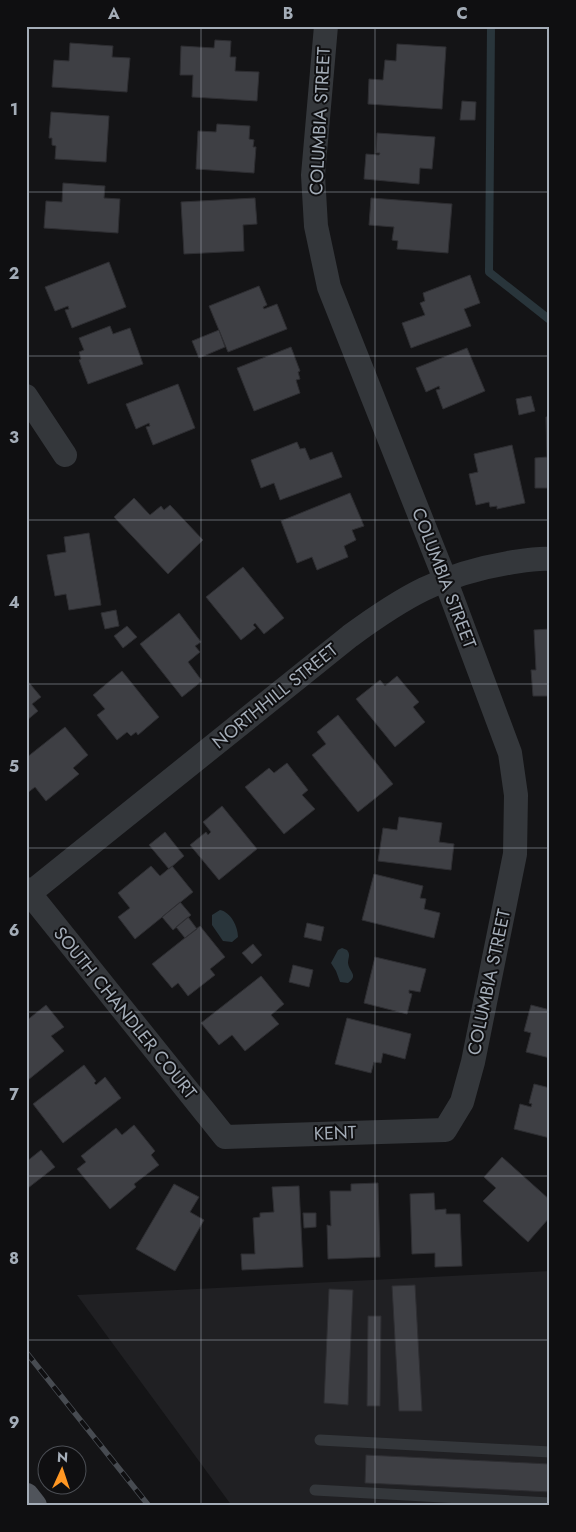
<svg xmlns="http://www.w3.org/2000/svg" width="576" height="1532" font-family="Jost,sans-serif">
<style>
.built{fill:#202023}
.water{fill:#29353b}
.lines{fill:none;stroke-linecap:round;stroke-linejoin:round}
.stream{stroke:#29353b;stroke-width:8}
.building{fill:#3e3f44;stroke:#2e2e32}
.service{stroke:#34373b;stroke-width:11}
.minor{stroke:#34373b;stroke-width:24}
.primary{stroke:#50545b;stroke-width:28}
.rail-casing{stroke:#474b51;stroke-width:5.5}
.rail{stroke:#0f0f11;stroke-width:4;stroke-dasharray:11;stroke-linecap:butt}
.grid{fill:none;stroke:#a4adb8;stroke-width:1;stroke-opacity:0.55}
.labels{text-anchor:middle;stroke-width:4;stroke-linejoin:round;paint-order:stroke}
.street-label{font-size:18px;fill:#a4adb8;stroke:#0f0f11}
.neatline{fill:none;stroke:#a4adb8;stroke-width:2}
.grid-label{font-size:16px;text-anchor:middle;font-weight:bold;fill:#a4adb8}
</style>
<rect width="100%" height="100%" fill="#141416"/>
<!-- built -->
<path class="built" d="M550 1271V1506H232L77 1295Z"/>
<!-- water -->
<path class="water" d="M220 910C231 912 238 927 238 937L232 942 223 941 212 925V915Z
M342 948 347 950C351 955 348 957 348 963 349 972 359 975 348 983L340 982 336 971 331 963 338 950Z"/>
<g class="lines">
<!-- stream -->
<path class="stream" d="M491 26 489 272 550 320"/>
</g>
<!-- building -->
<path class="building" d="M215 40 231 41 230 57H236L235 71 259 72 257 101 192 97 193 75H180L181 46 214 48Z
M70 43 113 46 112 57 130 58 127 92 52 87 54 60 69 61Z
M397 44 446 47 442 109 368 104 369 79 383 80 385 60 396 61Z
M462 101 476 102 475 120H460Z
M51 112 109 116 106 162 55 159 56 146 52 145V138H49Z
M217 124 250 126 249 139 254 140 253 147H256L254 173 196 169 198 131 216 132Z
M377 133 435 137 432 169 420 168 419 184 364 179 366 154 379 155 380 153H376Z
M63 183 105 186 104 198 120 199 118 233 44 228 46 201 62 202Z
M255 198 257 224 243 225 244 251 184 254 181 202Z
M371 198 452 204 448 253 397 249 398 241 392 240 394 227 369 225Z
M109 262 126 307 72 328 65 310 69 309 68 306 55 311 45 287Z
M470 275 480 303 464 309 471 326 411 348 402 323 425 315 420 303 425 301 423 293Z
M259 286 267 305 263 307 264 309 277 304 287 329 228 352 209 306Z
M110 326 113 334 130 328 143 364 88 384 79 360 81 359 79 352 84 350 79 338Z
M219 330 225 347 199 358 192 341Z
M291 347 300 371 298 372 300 379 296 380 300 393 254 411 237 368Z
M467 348 485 391 443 409 436 390 440 389 439 386 426 392 416 368Z
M178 384 195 428 153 445 146 427 150 426 149 423 136 429 126 404Z
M531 396 535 411 519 415 516 399Z
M546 417H550V503H548V488H535V458L547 457Z
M297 442 300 449 305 448 310 460 332 452 342 477 280 500 274 483 261 488 251 460Z
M512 445 525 503 497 509V506L490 507 489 502 476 505 469 474 478 472 474 454Z
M350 493 364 526 352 530 356 540 344 546 348 557 317 570 312 557 297 563 281 521Z
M134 498 150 515 161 506 164 510 170 505 203 540 168 574 114 517Z
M89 533 101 605 69 610 66 594 55 596 47 555 66 552 64 537Z
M243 567 284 618 264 634 255 623 253 625 256 628 241 640 206 597Z
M116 610 119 626 105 629 101 613Z
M179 613 201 642 195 646 200 652 188 662 202 681 182 697 140 644Z
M127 626 137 637 123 648 114 636Z
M550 629V696H533L531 670H536L534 630Z
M122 671 159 717 138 735 136 732 131 736 127 732 117 740 97 715 105 709 93 695Z
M397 676 419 702 413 707 425 722 395 747 356 699 380 680 385 686Z
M26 679 41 697 32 704 38 711 26 721Z
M338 715 393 784 358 812 312 755 326 744 317 732Z
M65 727 88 755 73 768 79 774 46 801 35 787 26 794V758Z
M287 763 308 790 302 795 315 809 284 834 245 787 269 768 274 773Z
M222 806 257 849 219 880 190 845 206 832 208 835 211 832 203 822Z
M399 817 442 823 439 842 454 844 451 870 378 861 383 828 397 830Z
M165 832 184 856 169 869 149 845Z
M151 866 160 876 172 866 193 892 135 939 118 917 130 908 118 893Z
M374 874 423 886 420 898 426 899 424 909 440 913 434 938 362 920Z
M180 902 191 915 173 930 162 917Z
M188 917 197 929 185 938 176 927Z
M307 923 324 927 321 941 304 937Z
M200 926 225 957 210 969 215 975 188 996 178 983 172 988 152 964Z
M253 944 262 955 252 964 242 953Z
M375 957 426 969 420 992 409 990V993L412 994 407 1014 364 1003Z
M293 965 313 970 309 987 289 982Z
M261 976 284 1004 271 1015 279 1024 245 1051 232 1035 219 1045 201 1023Z
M46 1005 64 1027 51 1036 64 1051 28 1080 26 1078V1021Z
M531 1005 550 1010V1058L526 1052 531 1033 524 1031Z
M347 1018 411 1034 405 1059 383 1053 381 1063 374 1062 371 1073 335 1064Z
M84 1065 96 1081 94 1083 96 1085 105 1077 121 1098 63 1143 33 1104Z
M534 1084 550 1088V1138L514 1129 520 1104 531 1107 532 1104 529 1103Z
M134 1125 155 1151 151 1155 159 1165 134 1184 136 1187 110 1209 77 1169 86 1162 81 1156 116 1128 122 1135Z
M41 1150 55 1167 28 1188 26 1185V1174L28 1172 26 1170V1162Z
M502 1157 550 1200V1217L528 1242 483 1201 496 1188 484 1177Z
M378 1183 380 1257 328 1259 327 1225 331 1226 330 1191H351V1184Z
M174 1184 199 1197 190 1212 204 1220 175 1271 136 1249Z
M299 1186 303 1267 242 1270 241 1254H255L253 1218 260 1217V1213L274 1212 272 1187Z
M434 1193 435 1210 446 1209V1214H460L462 1266 435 1267V1253L412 1254 410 1194Z
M303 1213H316V1227L304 1228Z
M415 1285 422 1411H399L392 1286Z
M329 1289 353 1290 348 1405 324 1403Z
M368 1316H381L380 1406H367Z
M366 1455 550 1464V1492L365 1483Z"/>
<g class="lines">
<!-- service -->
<path class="service" d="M320 1440 550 1452
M315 1490 550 1503"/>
<!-- minor -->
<path class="minor" d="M26 396 65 455
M26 889 225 1137 445 1130 462 1102 473 1062 515 854 516 795 510 753 445 579 329 287 316 226 313 175 326 26
M30 893 350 636C403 597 442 574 508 563 522 561 536 558 550 559"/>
<!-- primary -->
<path class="primary" d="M26 1497 33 1506"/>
<!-- rail casing -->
<g class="rail-casing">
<path id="rail" d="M26 1352 149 1506"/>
</g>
<!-- rail -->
<use href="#rail" class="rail"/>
</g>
<!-- grid -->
<path class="grid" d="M201 26V1506M375 26V1506M26 192H550M26 356H550M26 520H550M26 684H550M26 848H550M26 1012H550M26 1176H550M26 1340H550"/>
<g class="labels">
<!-- street labels -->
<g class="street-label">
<text transform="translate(320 121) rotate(-87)" y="6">COLUMBIA STREET</text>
<text transform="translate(444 578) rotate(69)" y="6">COLUMBIA STREET</text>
<text transform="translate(275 696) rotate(-39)" y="6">NORTHHILL STREET</text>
<text transform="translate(489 982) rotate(-78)" y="6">COLUMBIA STREET</text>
<text transform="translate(125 1013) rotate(51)" y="6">SOUTH CHANDLER COURT</text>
<text transform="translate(335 1133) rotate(-2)" y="6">KENT</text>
</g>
</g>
<!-- border -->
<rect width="576" height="1532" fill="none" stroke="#0f0f11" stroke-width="55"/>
<!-- north arrow -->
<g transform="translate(62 1470) rotate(3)"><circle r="24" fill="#0f0f11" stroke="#4b4e54"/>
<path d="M0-4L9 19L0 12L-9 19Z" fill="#ff9723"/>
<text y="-8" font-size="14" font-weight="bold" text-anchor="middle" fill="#a4adb8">N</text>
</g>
<rect x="28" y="28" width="520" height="1476" class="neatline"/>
<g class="grid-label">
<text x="114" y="19">A</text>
<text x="288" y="19">B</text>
<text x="462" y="19">C</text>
<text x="14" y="115">1</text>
<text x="14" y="279">2</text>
<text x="14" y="443">3</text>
<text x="14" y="608">4</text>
<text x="14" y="772">5</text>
<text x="14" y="936">6</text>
<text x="14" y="1100">7</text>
<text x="14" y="1264">8</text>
<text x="14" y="1428">9</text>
</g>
</svg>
